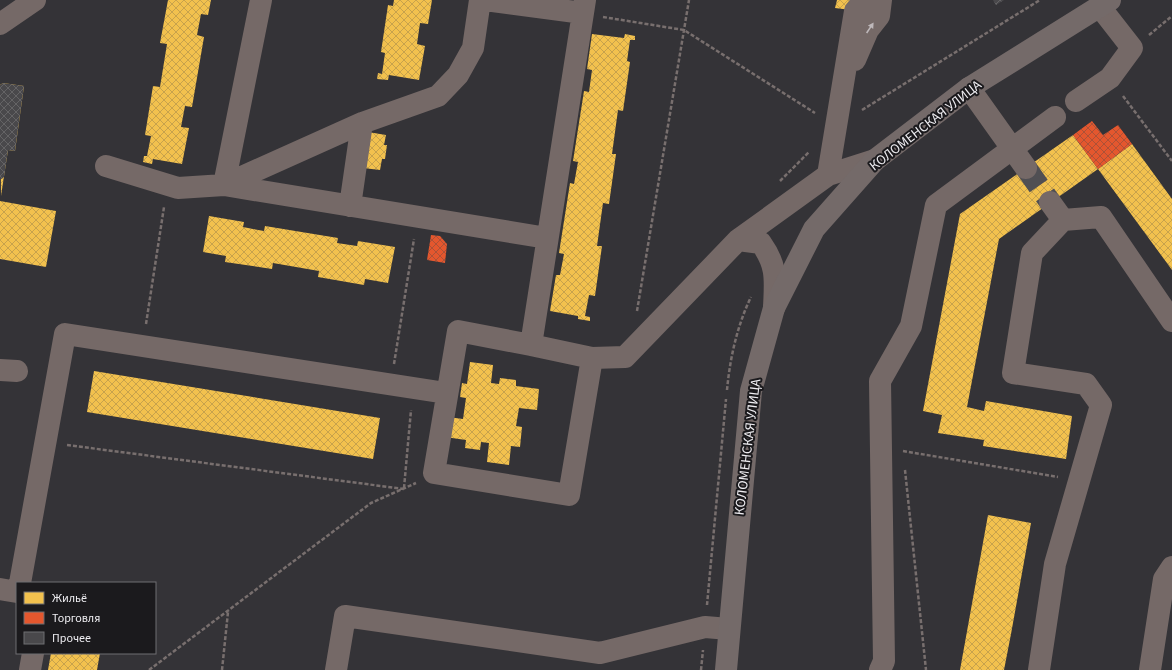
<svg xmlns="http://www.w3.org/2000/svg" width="1172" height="670" font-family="'Source Sans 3',sans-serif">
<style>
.homes{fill:url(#homes-cross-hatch)}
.shops{fill:url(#shops-cross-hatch)}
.building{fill:url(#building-cross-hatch)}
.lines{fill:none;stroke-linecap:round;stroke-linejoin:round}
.minor-tunnel{stroke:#504f53;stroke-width:22;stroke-dasharray:22 11;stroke-linecap:butt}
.path{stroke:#786f6e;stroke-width:2.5;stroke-dasharray:4 2;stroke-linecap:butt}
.minor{stroke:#756967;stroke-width:22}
.major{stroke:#746a69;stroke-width:22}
.oneway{fill:#beb8ba}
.labels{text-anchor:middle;stroke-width:4;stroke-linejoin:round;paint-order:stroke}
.street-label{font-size:14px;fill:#eeedf1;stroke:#1b1a1d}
</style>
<defs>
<pattern id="homes-cross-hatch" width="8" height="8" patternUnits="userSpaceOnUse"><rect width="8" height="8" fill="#f2c14e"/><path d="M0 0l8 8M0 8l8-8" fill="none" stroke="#c7a24c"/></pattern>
<pattern id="shops-cross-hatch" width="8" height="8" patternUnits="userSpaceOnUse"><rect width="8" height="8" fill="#e4572e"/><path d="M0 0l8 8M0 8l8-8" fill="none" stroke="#ad5137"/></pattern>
<pattern id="building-cross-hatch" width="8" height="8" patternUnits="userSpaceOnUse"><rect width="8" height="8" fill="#49484b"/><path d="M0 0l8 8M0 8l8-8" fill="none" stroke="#646365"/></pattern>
</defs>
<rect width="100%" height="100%" fill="#343337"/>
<!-- homes -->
<path class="homes" d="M168 0H211L208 15 201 14 197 35 204 37 192 107 185 106 181 127 189 128 182 164 153 159 152 164 143 162 144 156H147L151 136 145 135 153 86 160 87 167 44 160 43Z
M394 0H432L428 24 420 23 417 44 425 46 419 80 389 75 388 80 377 79 378 73 382 74 385 53 381 52 388 5 393 6Z
M837 0H876L874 13 835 8Z
M592 34 624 38 625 34 635 36V40H630L627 61 630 62 623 111 618 110 612 154H616L609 204 603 203 597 246H602L595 296 589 295 585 316 590 317V321L578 319V316L550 311 556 275H560L564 254 559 253 570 183 574 184 578 162 573 161 584 91 589 92 592 70 587 69Z
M3 83 24 86 15 151 8 150 1 196 0 85Z
M368 132 386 135 384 145H387L385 159H382L380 170 363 168Z
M1073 135 1098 169 999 239 967 407 984 411 986 401 1072 416 1066 459 983 446 984 440 938 433 942 415 923 411 960 214Z
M1132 144 1172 199V270L1098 169Z
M0 201 56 211 46 267 0 259Z
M209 216 244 222 243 227 253 229 264 231 265 226 338 238 337 243 357 246 358 241 395 247 388 283 365 279 364 285 318 277 319 271 273 263 272 269 225 262 226 256 203 252Z
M470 362 493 365 491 383 499 384 500 378 516 380V386L539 389 537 410 519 408 516 426 522 427 520 447 511 446 509 465 487 462 489 443 481 442 480 450 465 448 466 440 445 437 448 417 463 419 466 398 460 397 462 383 467 384Z
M94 371 380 418 373 459 87 412Z
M988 515 1031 523 1011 634 1004 670H960Z
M51 653H100L97 670H48Z"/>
<!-- shops -->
<path class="shops" d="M1092 121 1103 135 1118 125 1132 144 1098 169 1073 135Z
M431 235 440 236 447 244 445 263 427 260Z"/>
<!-- building -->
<path class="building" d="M993 0H1004L996 5Z
M3 83 24 86 15 151 8 150 4 177 0 180V85Z"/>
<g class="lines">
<!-- minor-tunnel -->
<path class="minor-tunnel" d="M1026 168 1050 202"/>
<!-- path -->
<path class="path" d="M603 17 684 30 815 113
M1149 35 1172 16
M1123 96 1172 161
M862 110 1040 0
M780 181 809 152
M637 311 689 0
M146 324 164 207
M394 364 414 239
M727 390C730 358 737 326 751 297
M67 445 404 489
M903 451 1058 477
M905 470 926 670
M404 488 411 410
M707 605 726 399
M149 670 371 503 416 483
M222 670 228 612
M701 670 703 650"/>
<!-- minor -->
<path class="minor" d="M485 0 583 13
M585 0 531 345 592 358 625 357 738 240 828 175 875 160
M0 24 35 0
M855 60 868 30 879 16 881 0
M969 88 1026 168
M1076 101 1110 78 1132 48 1100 7
M106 166 178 188 224 185 547 238
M828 175 855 11 864 0
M224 185 362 123 438 96 458 75 473 48 480 0
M224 185 261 0
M350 206 362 123
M1063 220 1101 217 1172 321
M738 240 761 243C778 267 775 280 774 308
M531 345 458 331 434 473 569 495 592 358
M0 370 17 371
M20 583 65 334 446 393
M0 589 17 592
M30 670 33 653
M336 670 345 616 600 653 705 627 729 629
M880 670 884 661 880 381 911 326 936 205 1055 117
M1039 670 1055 564 1101 405 1086 384 1013 373 1032 253 1063 220 1050 202
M1150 670 1164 579 1172 567"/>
<!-- major -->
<path class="major" d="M726 670 751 391 774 308 814 229 875 160 969 88 1110 0"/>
</g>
<!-- one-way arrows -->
<defs><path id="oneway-solid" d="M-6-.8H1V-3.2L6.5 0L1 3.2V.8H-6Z"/></defs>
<use class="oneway" href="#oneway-solid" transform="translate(870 28) rotate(-56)"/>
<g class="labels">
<!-- street labels -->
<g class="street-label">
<text transform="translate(925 125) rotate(-38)" y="5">КОЛОМЕНСКАЯ УЛИЦА</text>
<text transform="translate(747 447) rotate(-83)" y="5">КОЛОМЕНСКАЯ УЛИЦА</text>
</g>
</g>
<!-- legend -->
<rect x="16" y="582" width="140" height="72" fill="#1b1a1d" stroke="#6f6e72"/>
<rect x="24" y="592" width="20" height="12" fill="#f2c14e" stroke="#6f6e72"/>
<text x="52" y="602" font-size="12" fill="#eeedf1">Жильё</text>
<rect x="24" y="612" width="20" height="12" fill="#e4572e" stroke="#6f6e72"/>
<text x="52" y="622" font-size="12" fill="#eeedf1">Торговля</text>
<rect x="24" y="632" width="20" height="12" fill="#49484b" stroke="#6f6e72"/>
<text x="52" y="642" font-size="12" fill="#eeedf1">Прочее</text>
</svg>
